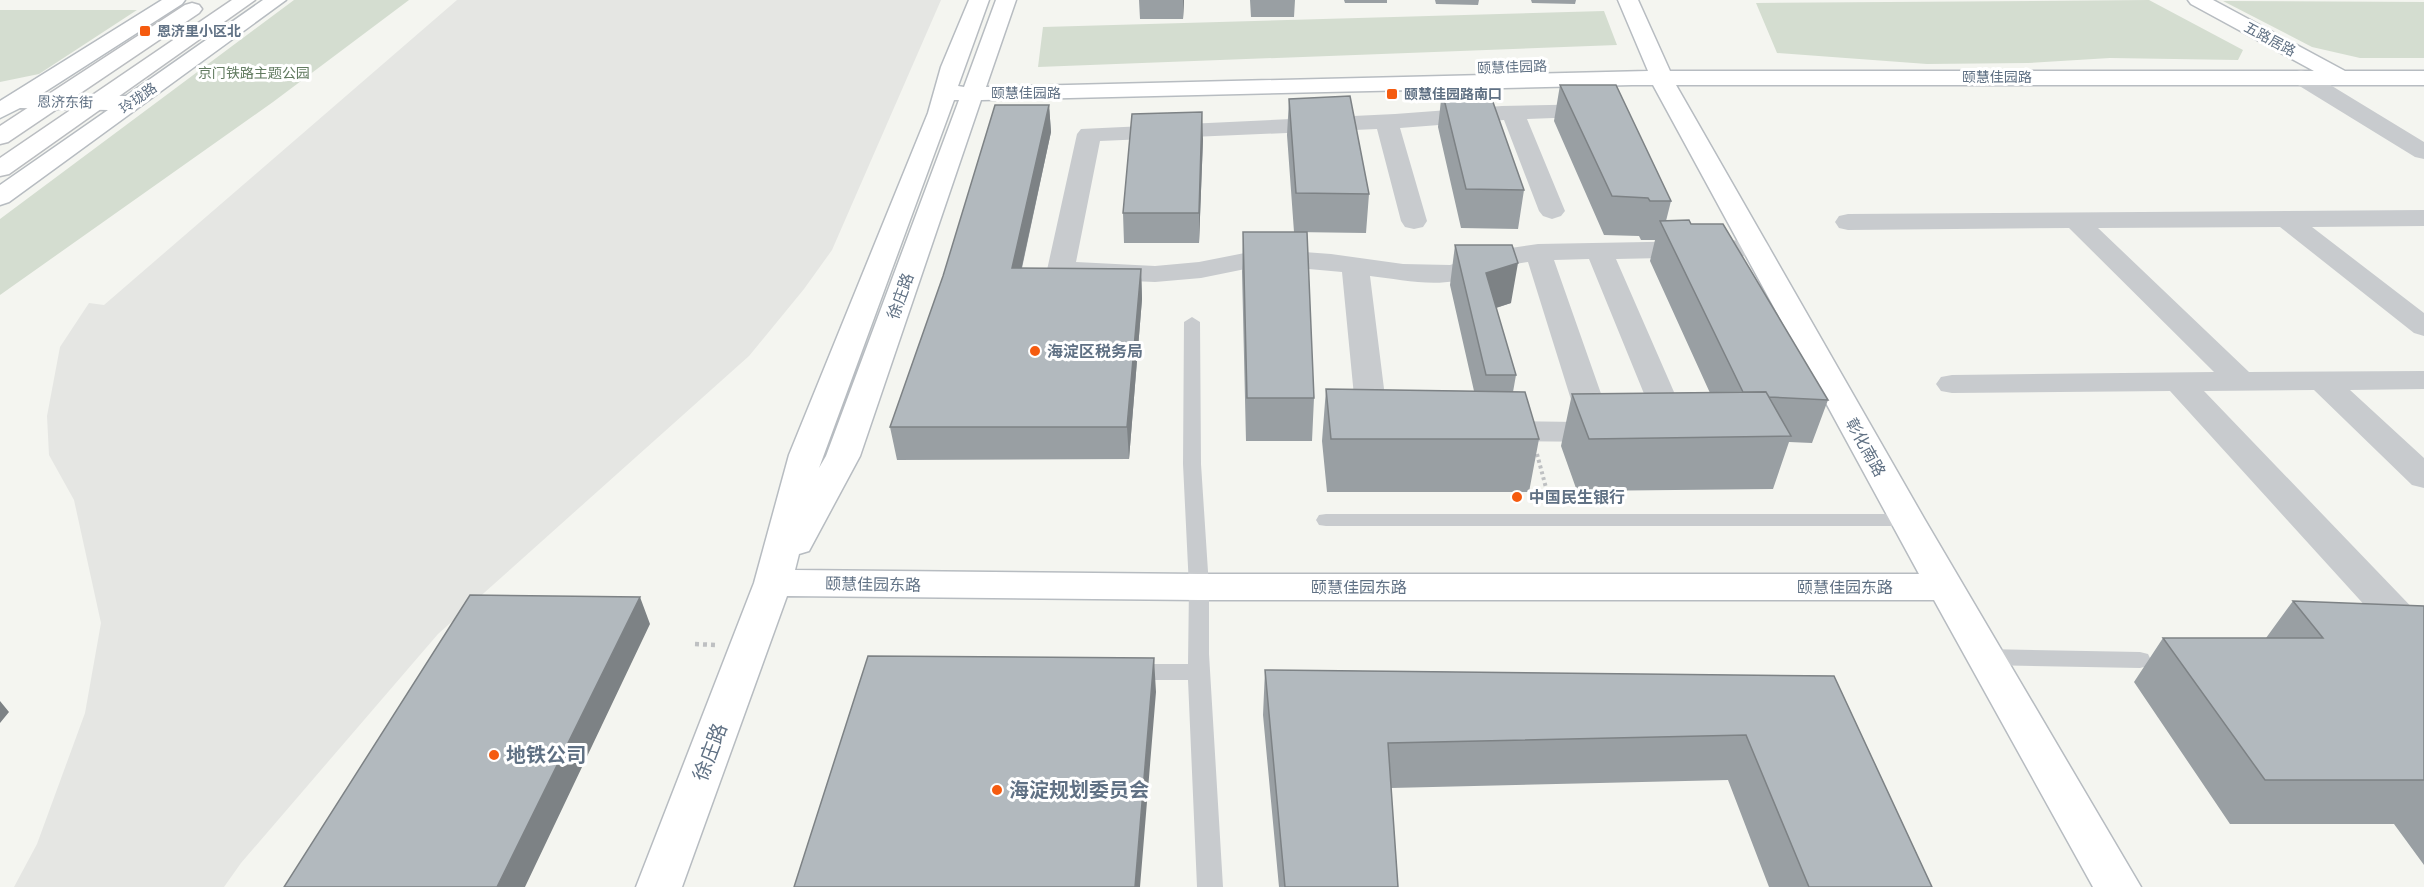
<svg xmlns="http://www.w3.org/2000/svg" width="2424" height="887" font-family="'DejaVu Sans','Noto Sans SC',sans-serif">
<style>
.built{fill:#e5e6e3}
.green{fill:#d4ddd0}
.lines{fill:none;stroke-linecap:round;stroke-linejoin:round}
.secondary-casing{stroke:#b7bcc1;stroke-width:3}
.primary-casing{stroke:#babdc1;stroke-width:3}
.path-far1{stroke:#bec0c2;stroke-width:4;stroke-dasharray:3 3;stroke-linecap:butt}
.path{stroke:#bec0c2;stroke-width:4.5;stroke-dasharray:4 4;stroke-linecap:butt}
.lane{fill:#c8cbce;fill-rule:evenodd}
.street{fill:#c8cbce;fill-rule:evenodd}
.secondary{fill:#fff;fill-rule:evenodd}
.primary{fill:#fff;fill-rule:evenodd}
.wall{fill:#999fa3}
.shaded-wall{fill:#7d8285}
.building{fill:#b2b9be;stroke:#7d8285;stroke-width:1.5}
.poi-dot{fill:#f55b0f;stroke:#fff;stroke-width:2}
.labels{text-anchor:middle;stroke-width:6;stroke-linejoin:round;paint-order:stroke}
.far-poi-label{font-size:14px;font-weight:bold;fill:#607184;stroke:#fff;text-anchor:start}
.far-street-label{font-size:14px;fill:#607184;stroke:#fff}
.far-park-label{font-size:14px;fill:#627b60;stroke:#fff}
.street-label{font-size:16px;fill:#607184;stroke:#fff}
.poi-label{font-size:16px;font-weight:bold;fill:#607184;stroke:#fff;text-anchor:start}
.near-street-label{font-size:20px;fill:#607184;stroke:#fff}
.near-poi-label{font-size:20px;font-weight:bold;fill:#607184;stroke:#fff;text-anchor:start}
</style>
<rect width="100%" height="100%" fill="#f4f5f0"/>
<!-- built -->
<path class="built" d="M457 0H941L832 250 804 289 749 356 438 634 241 863 224 887H14L37 844 85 713 101 623 74 500 49 455 47 416 60 347 89 303 104 305Z"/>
<!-- green -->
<path class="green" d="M294 0H409L273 102 0 295V219Z
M2149 0 2243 50 2238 60 2110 58 2028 63 1927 64 1777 53 1756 3Z
M2223 1 2424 2V58H2360L2312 47Z
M0 10H137L39 74 0 82Z
M1604 11 1617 45 1038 67 1043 27Z"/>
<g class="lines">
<!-- secondary casing -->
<g class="secondary-casing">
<path id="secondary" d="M162 0H185L182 4 40 95 126 96 263 0H286L9 202 0 205V185L108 110 20 108 0 118V101Z
M969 0H989L958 86 964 87 996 0H1016L986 87 1648 71 1618 0H1638L1670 71H2314L2191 4 2188 0H2213L2345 71H2424V85H1676L1925 520 2141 887H2093L1934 600H1199L787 596 682 887H636L754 583 789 455 928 113 941 67ZM1632 85H1653L1919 574H1199L795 570 799 554 809 551 860 456 981 100ZM954 100H959L826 456 819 468Z"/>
</g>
<!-- primary casing -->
<g class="primary-casing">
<path id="primary" d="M232 0H255L9 174 0 176V158Z
M192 3 199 5 202 9 199 13 8 142 0 144V126L185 5Z"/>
</g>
<!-- path-far1 -->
<path class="path-far1" d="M1537 454 1549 499"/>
<!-- path -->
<path class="path" d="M695 644 716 645"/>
<!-- lane -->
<path class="lane" d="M1192 317 1200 322 1201 464 1209 587V654L1223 887H1197L1188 680H1132L1124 678 1121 672 1124 666 1132 664H1188L1189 587 1183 464 1184 322Z
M1326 514H1907L1914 515 1917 520 1914 525 1907 526H1326L1319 525 1316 520 1319 515Z
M1985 649 2140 652 2148 654 2151 660 2148 666 2140 668 1985 665 1977 663 1974 657 1977 651Z"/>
<!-- street -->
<path class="street" d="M2301 70 2309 72 2424 142V159L2415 157 2293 82 2290 77 2293 72Z
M1600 104 1608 106 1611 111 1608 116 1527 119 1565 211 1561 216 1552 219 1543 216 1539 211 1504 120 1400 128 1427 221 1423 227 1414 229 1405 227 1401 221 1377 129 1100 141 1076 262 1155 266 1199 262 1265 249 1331 254 1403 264 1450 265 1504 249 1538 244 1756 240 1766 242 1770 248 1766 254 1756 256 1616 259 1691 431 1687 438 1675 441 1660 438 1656 431 1658 428 1589 259 1554 260 1611 422 1621 425 1625 432 1621 439 1609 442 1493 441 1481 438 1477 431 1481 424 1493 421 1578 422 1528 262C1502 265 1479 276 1455 281 1428 286 1397 279 1370 276L1388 421 1394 428 1389 435 1378 438 1362 434 1357 427 1342 272 1265 265 1201 278 1155 282 1061 278 1051 276 1047 270 1077 134 1081 129 1395 114 1502 106Z
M2424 210V226L2312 227 2424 313V336L2414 333 2280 227 2098 228 2249 372 2424 371V389L2350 390 2424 458V488L2412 485 2314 390 2204 391 2424 620V643L2412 646 2398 642 2170 391 1952 393 1941 391 1936 384 1941 377 1952 375 2214 372 2069 228 1848 230 1839 228 1835 222 1839 216 1848 214Z"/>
<!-- secondary -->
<use href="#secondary" class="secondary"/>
<!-- primary -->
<use href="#primary" class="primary"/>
</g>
<!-- wall -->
<path class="wall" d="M1139 0H1184L1183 19H1140Z
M1250 0H1295L1294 17H1251Z
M1344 0H1387V3H1345Z
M1435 0H1479L1478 5 1436 4Z
M1531 0H1576L1575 4 1532 3Z
M1560 85 1671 201 1666 221 1691 224 1828 400 1812 443 1789 442 1773 489 1577 491 1561 446 1572 394 1710 393 1650 261 1655 240H1641L1639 236 1604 235 1554 121Z
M1442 91 1524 190 1518 229 1461 228 1438 127Z
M1289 99 1369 194 1366 233 1294 232 1287 135Z
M1049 105 1051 132 1022 268 1141 269 1142 299 1129 459 897 460 890 427Z
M1203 139 1199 243H1124L1123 213Z
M1243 232 1314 398 1312 441H1246L1242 272Z
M1455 245 1511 303 1496 308 1516 375 1513 392 1539 439 1529 492H1327L1322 441 1326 389 1474 391 1450 285Z
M2293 601 2424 606V865L2394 824H2230L2134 682 2163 638H2266Z
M1265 670 1834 676 1932 887H1769L1728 780 1391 788 1398 887H1279L1263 715Z"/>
<!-- shaded-wall -->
<path class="shaded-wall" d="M1183 0H1184L1183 19Z
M1049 105 1051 132 1015 298 1012 268Z
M1202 112 1203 139 1199 243V213Z
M1518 263 1511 303 1480 313 1486 273Z
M1141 269 1142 299 1129 459 1127 427Z
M640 597 650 624 525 887H497Z
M1154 658 1156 692 1140 887H1135Z
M0 701 9 712 0 723Z"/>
<!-- building -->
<path class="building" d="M1560 85H1616L1671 201H1650L1648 198 1612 196Z
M1488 88 1524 190 1466 189 1442 91Z
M1350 96 1369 194 1296 193 1289 99Z
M995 105H1049L1012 268 1141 269 1127 427H890L943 276Z
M1202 112 1199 213H1123L1132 114Z
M1689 220 1691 224H1723L1828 400 1769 397 1766 392H1743L1660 221Z
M1243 232H1307L1314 398H1247Z
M1455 245H1512L1518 263 1486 273 1516 375H1486Z
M1326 389 1525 392 1539 439H1331Z
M1766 392 1791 436 1589 439 1572 394Z
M470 595 640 597 497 887H284Z
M2293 601 2424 606V780H2265L2163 638H2323Z
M868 656 1154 658 1135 887H794Z
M1265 670 1834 676 1932 887H1809L1746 735 1388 743 1398 887H1285Z"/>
<!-- markers -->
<g class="poi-dot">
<rect x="139" y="25" width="12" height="12" rx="3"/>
<rect x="1386" y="88" width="12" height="12" rx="3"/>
<circle cx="1035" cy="351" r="6"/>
<circle cx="1517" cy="497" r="6"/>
<circle cx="494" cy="755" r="6"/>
<circle cx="997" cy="790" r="6"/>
</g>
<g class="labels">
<!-- far-poi labels -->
<g class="far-poi-label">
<text x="157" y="36">恩济里小区北</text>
<text x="1404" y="99">颐慧佳园路南口</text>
</g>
<!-- far-street labels -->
<g class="far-street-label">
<text transform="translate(2270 39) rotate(28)" y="5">五路居路</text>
<text transform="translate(1512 67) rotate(-2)" y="5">颐慧佳园路</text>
<text x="1997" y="82">颐慧佳园路</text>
<text x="1026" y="98">颐慧佳园路</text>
<text transform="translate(138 98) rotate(-35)" y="5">玲珑路</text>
<text transform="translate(65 102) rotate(1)" y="5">恩济东街</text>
</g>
<!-- far-park labels -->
<g class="far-park-label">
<text x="254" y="78">京门铁路主题公园</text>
</g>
<!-- street labels -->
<g class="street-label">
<text transform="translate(900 296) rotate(-70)" y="6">徐庄路</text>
<text transform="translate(1866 447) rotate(61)" y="6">彰化南路</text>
<text transform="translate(873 584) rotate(1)" y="6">颐慧佳园东路</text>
<text x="1359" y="593">颐慧佳园东路</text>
<text x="1845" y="593">颐慧佳园东路</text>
</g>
<!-- poi labels -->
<g class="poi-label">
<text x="1047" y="357">海淀区税务局</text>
<text x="1529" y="503">中国民生银行</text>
</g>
<!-- near-street labels -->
<g class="near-street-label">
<text transform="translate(710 752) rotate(-69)" y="7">徐庄路</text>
</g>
<!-- near-poi labels -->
<g class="near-poi-label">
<text x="506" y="762">地铁公司</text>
<text x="1009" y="797">海淀规划委员会</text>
</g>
</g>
</svg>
